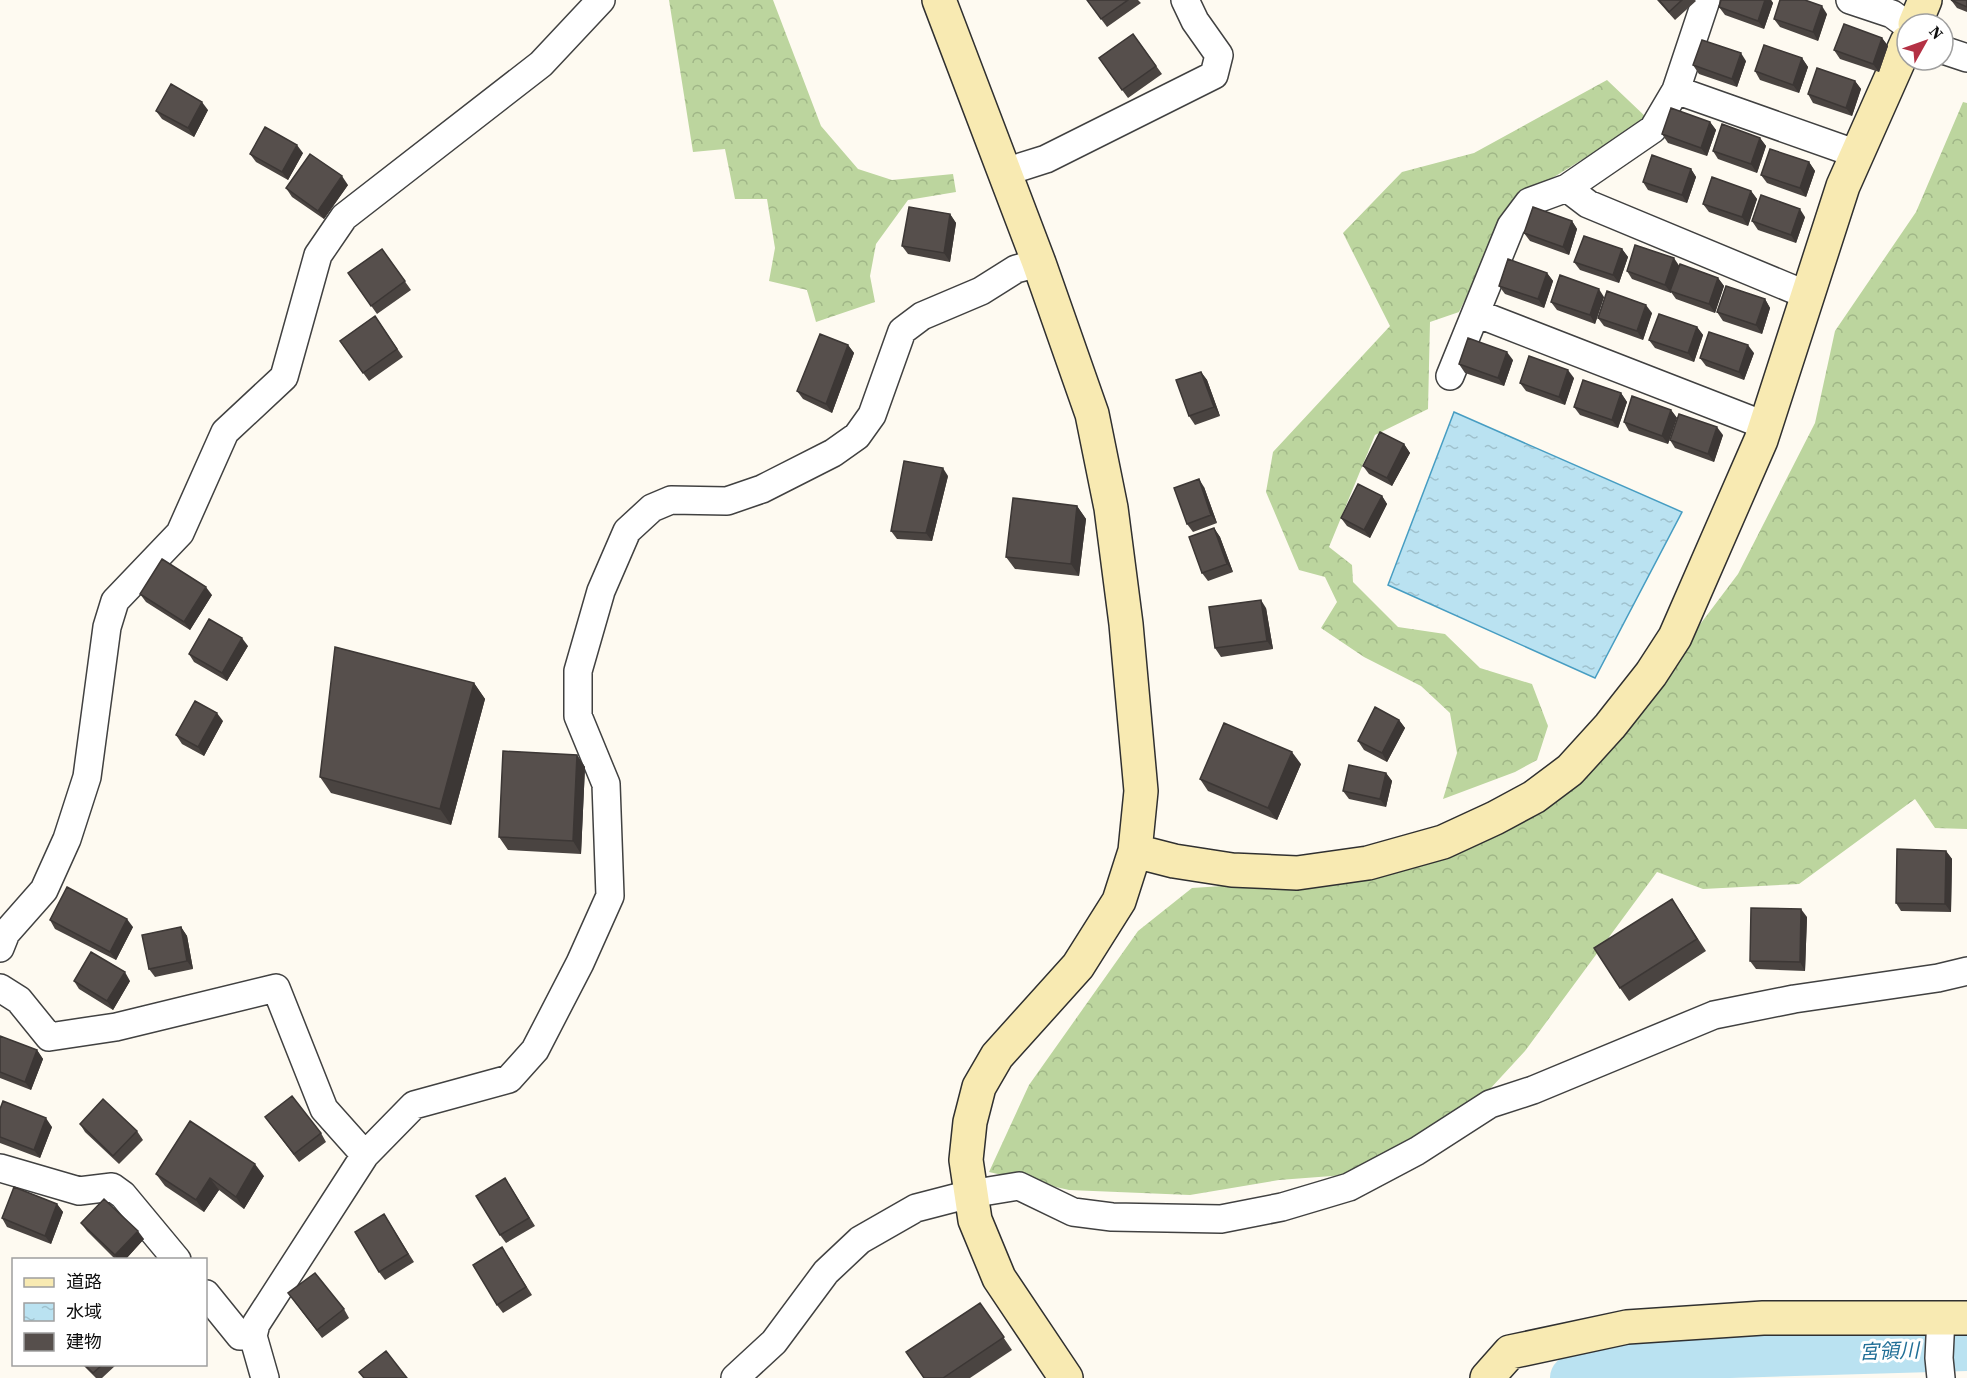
<svg xmlns="http://www.w3.org/2000/svg" width="1967" height="1378" font-family="'Source Serif 4','Noto Sans JP',serif">
<style>
.forest{fill:url(#forest-crowns)}
.water{fill:url(#water-ripples);stroke:#479dc2;stroke-width:1.5}
.lines{fill:none;stroke-linecap:round;stroke-linejoin:round}
.river{stroke:#bae2f1;stroke-width:46}
.street-casing{stroke:#414141;stroke-width:30}
.secondary-casing{stroke:#303030;stroke-width:36}
.street{stroke:#fff;stroke-width:27}
.secondary{stroke:#f8eab2;stroke-width:33}
.wall{fill:#4a4441}
.shaded-wall{fill:#3c3735}
.building{fill:#564f4c;stroke:#3c3735;stroke-width:1.5}
.labels{text-anchor:middle;stroke-width:6;stroke-linejoin:round;paint-order:stroke}
.water-label{font-size:20px;font-style:italic;fill:#216f97;stroke:#fff}
</style>
<defs>
<pattern id="forest-crowns" width="20" height="18" patternUnits="userSpaceOnUse" patternTransform="scale(1.5)"><rect width="20" height="18" fill="#bcd59e"/><path d="M2 6a3 3 0 1 1 6 0M12 15a3 3 0 1 1 6 0" fill="none" stroke="#a0b687"/></pattern>
<pattern id="water-ripples" width="26" height="14" patternUnits="userSpaceOnUse" patternTransform="scale(1.5)"><rect width="26" height="14" fill="#bae2f1"/><path d="M2 4q2-2 4 0t4 0M15 11q2-2 4 0t4 0" fill="none" stroke="#9fc1cd"/></pattern>
</defs>
<rect width="100%" height="100%" fill="#fefaf1"/>
<!-- forest -->
<path class="forest" d="M669 0H773L821 126 858 169 892 180 953 174 956 192 908 200 876 244 870 276 875 302 816 322 807 290 769 281 775 248 767 199H735L725 149 693 152Z
M1607 80 1648 119 1512 203 1459 312 1430 322 1428 409 1375 435 1329 547 1352 565 1353 582 1398 627 1445 634 1480 668 1532 684 1548 726 1537 760 1515 772 1443 799 1457 753 1450 713 1421 686 1364 657 1321 628 1337 602 1325 577 1299 570 1266 492 1273 452 1390 326 1343 233 1402 172 1474 153Z
M1963 102 1967 103V829L1935 828 1915 799 1799 884 1703 889 1657 872 1525 1051 1454 1128 1345 1175 1279 1180 1190 1195 1069 1190 989 1172 1029 1085 1138 931 1192 888 1379 876 1484 842 1572 788 1621 740 1686 643 1738 574 1815 423 1835 331 1916 212Z"/>
<!-- water -->
<path class="water" d="M1454 412 1682 512 1595 678 1388 585Z"/>
<g class="lines">
<!-- river -->
<path class="river" d="M1573 1378 1602 1367 1662 1357 1967 1348"/>
<!-- street casing -->
<g class="street-casing">
<path id="street" d="M1850 0 1892 14 1907 25
M1943 50 1967 58
M1676 90 1857 154
M1005 172 1046 159 1214 75 1219 55 1195 21 1185 0
M1567 188 1588 204 1807 295
M1476 313 1764 425
M1450 376 1511 226 1529 202 1567 188 1653 129 1676 90 1706 0
M0 948 6 933 44 890 67 839 87 777 107 627 115 601 180 533 225 432 284 377 318 255 344 217 541 64 601 0
M0 988 19 1000 49 1037 116 1027 276 988 324 1109 365 1155
M0 1168 79 1191 112 1187 123 1195 177 1260
M206 1294 240 1336H253
M1941 1317 1939 1358 1941 1378
M265 1378 253 1336 256 1324 365 1155 414 1105 509 1079 535 1050 580 963 610 896 606 784 578 716V671L601 591 627 531 652 508 671 500 727 501 762 489 833 453 857 436 872 415 902 331 922 316 981 291 1016 269 1039 263
M735 1378 774 1342 826 1272 860 1240 916 1208 970 1194 1019 1186 1073 1212 1112 1217 1221 1219 1282 1207 1349 1187 1417 1151 1490 1104 1533 1090 1714 1015 1794 999 1938 978 1967 971"/>
</g>
<!-- secondary casing -->
<g class="secondary-casing">
<path id="secondary" d="M939 0 1039 263 1092 414 1111 508 1126 624 1141 791 1135 851 1119 901 1078 966 997 1056 979 1087 970 1122 966 1160 975 1220 999 1278 1066 1378
M1915 24 1925 0
M1135 851 1174 861 1232 870 1297 873 1368 863 1443 842 1495 818 1534 797 1570 770 1610 726 1651 674 1675 637 1761 440 1843 186 1907 42
M1487 1378 1510 1352 1627 1327 1763 1318H1967"/>
</g>
<!-- street -->
<use href="#street" class="street"/>
<!-- secondary -->
<use href="#secondary" class="secondary"/>
</g>
<!-- wall -->
<path class="wall" d="M1087 0H1138L1141 3 1107 27Z
M1657 0H1695L1696 1 1675 20Z
M1721 0H1771L1773 3 1764 29 1725 15 1719 7Z
M1951 0H1967V12L1957 8Z
M1827 14 1818 41 1780 27 1774 19Z
M1133 34 1162 74 1128 98 1099 58Z
M1882 38 1888 46 1879 72 1840 59 1834 50Z
M1802 58 1808 67 1799 93 1760 80 1755 71Z
M1746 61 1737 87 1699 74 1693 65Z
M1855 81 1861 89 1852 116 1813 103 1808 94Z
M208 110 194 137 162 119 156 111Z
M1710 122 1716 130 1707 156 1668 143 1662 134Z
M1760 138 1766 146 1757 173 1718 159 1713 151Z
M303 153 288 180 256 162 250 154Z
M1809 162 1815 171 1806 197 1767 183 1761 175Z
M1691 169 1696 177 1687 203 1648 190 1643 182Z
M348 185 324 219 292 197 286 188Z
M1751 191 1757 199 1748 226 1709 212 1703 204Z
M950 214 956 223 950 262 908 254 902 246Z
M1805 217 1796 243 1758 230 1752 221Z
M1572 221 1577 229 1569 255 1530 241 1524 233Z
M382 249 411 290 377 314 348 273Z
M1622 249 1628 257 1619 283 1580 270 1574 262Z
M1679 266 1718 278 1724 286 1715 313 1676 299 1671 292V293L1632 279 1627 271Z
M1547 273 1553 281 1544 308 1505 294 1499 286Z
M1604 297 1595 324 1557 310 1551 302Z
M1765 299 1770 308 1762 334 1723 321 1717 312Z
M1652 313 1643 340 1604 326 1598 318Z
M375 316 403 357 369 381 340 341Z
M1697 327 1703 335 1694 362 1655 348 1649 340Z
M848 345 854 353 832 413 803 399 797 391Z
M1754 353 1744 380 1706 366 1700 358Z
M1513 360 1504 386 1465 373 1459 364Z
M1201 372 1207 380 1220 416 1195 425 1189 416Z
M1574 378 1565 405 1526 391 1520 383Z
M1621 393 1627 402 1618 428 1580 415 1574 407Z
M1671 410 1677 418 1668 444 1629 431 1624 422Z
M1723 435 1714 462 1675 448 1670 440Z
M1404 444 1410 453 1392 486 1369 474 1363 466Z
M948 476 932 541 897 539 891 531Z
M1204 487 1217 523 1193 532 1187 524Z
M1382 496 1387 504 1370 538 1347 526 1341 518Z
M1077 506 1086 519 1079 576 1015 569 1006 557Z
M1214 528 1220 537 1233 572 1208 581 1202 573Z
M140 594 212 595 190 630 146 602Z
M1266 608 1273 649 1221 657 1215 648Z
M248 646 227 681 194 662 189 654Z
M474 683 485 699 451 825 331 793 320 777Z
M1399 720 1405 728 1387 762 1364 750 1358 741Z
M223 721 204 756 182 744 176 735Z
M577 755 585 767 581 854 508 850 499 837Z
M1301 764 1277 820 1208 791 1200 779Z
M1386 773 1392 781 1386 807 1349 799 1343 791Z
M1946 851 1952 859 1951 912 1901 911 1896 903Z
M1680 911 1706 951 1629 1001 1620 988Z
M1807 917 1805 971 1756 969 1750 961Z
M50 920 133 927 116 960 55 929Z
M181 927 187 936 193 969 155 977 149 969Z
M74 981H130L113 1010 79 989Z
M0 1036 37 1050 43 1059 31 1090 0 1078Z
M0 1109 52 1127 40 1158 0 1143Z
M80 1124 137 1131 143 1140 119 1164 85 1132Z
M271 1125 321 1133 326 1142 299 1162Z
M156 1174 264 1176 244 1209 219 1190 204 1212 165 1186Z
M505 1178 535 1226 506 1243 500 1235Z
M57 1204 63 1212 51 1244 7 1227 2 1218Z
M384 1214 414 1262 385 1280 379 1272Z
M81 1223 144 1239 125 1260H116L87 1231Z
M507 1255 532 1295 503 1313 497 1305Z
M294 1301 344 1309 349 1318 322 1338Z
M980 1303 1012 1350 970 1378H924Z
M83 1365H116L102 1378H96Z"/>
<!-- shaded-wall -->
<path class="shaded-wall" d="M1765 0H1771L1773 3 1764 29 1758 21Z
M1822 6 1827 14 1818 41 1813 32Z
M1882 38 1888 46 1879 72 1873 64Z
M1741 53 1746 61 1737 87 1732 79Z
M1802 58 1808 67 1799 93 1793 85Z
M1855 81 1861 89 1852 116 1846 108Z
M202 102 208 110 194 137 188 128Z
M1710 122 1716 130 1707 156 1701 148Z
M1760 138 1766 146 1757 173 1751 164Z
M297 145 303 153 288 180 282 172Z
M1809 162 1815 171 1806 197 1800 188Z
M1691 169 1696 177 1687 203 1682 195Z
M342 176 348 185 324 219 318 211Z
M1751 191 1757 199 1748 226 1742 217Z
M1800 209 1805 217 1796 243 1791 235Z
M950 214 956 223 950 262 944 253Z
M1572 221 1577 229 1569 255 1563 247Z
M1622 249 1628 257 1619 283 1613 275Z
M1674 258 1680 267 1671 293 1665 285Z
M1547 273 1553 281 1544 308 1538 299Z
M1718 278 1724 286 1715 313 1709 304Z
M1599 289 1604 297 1595 324 1590 315Z
M1765 299 1770 308 1762 334 1756 325Z
M1646 305 1652 313 1643 340 1637 331Z
M1697 327 1703 335 1694 362 1688 353Z
M848 345 854 353 832 413 826 404Z
M1748 345 1754 353 1744 380 1739 372Z
M1507 352 1513 360 1504 386 1498 378Z
M1568 370 1574 378 1565 405 1559 397Z
M1201 372 1207 380 1220 416 1214 407Z
M1621 393 1627 402 1618 428 1612 420Z
M1671 410 1677 418 1668 444 1662 436Z
M1717 427 1723 435 1714 462 1708 454Z
M1404 444 1410 453 1392 486 1387 478Z
M943 468 948 476 932 541 926 533Z
M1199 479 1204 487 1217 523 1211 515Z
M1382 496 1387 504 1370 538 1364 530Z
M1077 506 1086 519 1079 576 1071 564Z
M1214 528 1220 537 1233 572 1227 564Z
M206 587 212 595 190 630 184 622Z
M1261 600 1266 608 1273 649 1267 641Z
M242 638 248 646 227 681 222 673Z
M474 683 485 699 451 825 440 809Z
M217 713 223 721 204 756 198 747Z
M1399 720 1405 728 1387 762 1382 753Z
M1292 752 1301 764 1277 820 1268 808Z
M577 755 585 767 581 854 573 841Z
M1386 773 1392 781 1386 807 1380 799Z
M1946 851 1952 859 1951 912 1945 904Z
M1801 909 1807 917 1805 971 1800 962Z
M127 919 133 927 116 960 110 952Z
M181 927 187 936 193 969 187 961Z
M125 972 130 981 113 1010 107 1001Z
M37 1050 43 1059 31 1090 25 1082Z
M46 1118 52 1127 40 1158 34 1150Z
M255 1164 264 1176 244 1209 236 1197Z
M210 1178 219 1190 204 1212 196 1200Z
M57 1204 63 1212 51 1244 45 1236Z
M138 1231 144 1239 125 1260H118L115 1255Z"/>
<!-- building -->
<path class="building" d="M1087 0H1128L1101 19Z
M1659 0H1682L1669 12Z
M1721 0H1765L1758 21 1719 7Z
M1780 0H1805L1822 6 1813 32 1774 19Z
M1951 0H1967V7Z
M1844 24 1882 38 1873 64 1834 50Z
M1133 34 1156 66 1122 90 1099 58Z
M1702 40 1741 53 1732 79 1693 65Z
M1764 45 1802 58 1793 85 1755 71Z
M1817 68 1855 81 1846 108 1808 94Z
M171 84 202 102 188 128 156 111Z
M1671 108 1710 122 1701 148 1662 134Z
M1722 124 1760 138 1751 164 1713 151Z
M265 127 297 145 282 172 250 154Z
M1770 149 1809 162 1800 188 1761 175Z
M310 154 342 176 318 211 286 188Z
M1652 155 1691 169 1682 195 1643 182Z
M1712 177 1751 191 1742 217 1703 204Z
M1761 195 1800 209 1791 235 1752 221Z
M909 207 950 214 944 253 902 246Z
M1533 207 1572 221 1563 247 1524 233Z
M1584 236 1622 249 1613 275 1574 262Z
M1635 245 1674 258 1665 285 1627 271Z
M382 249 405 281 371 306 348 273Z
M1508 259 1547 273 1538 299 1499 286Z
M1680 264 1718 278 1709 304 1670 291Z
M1560 275 1599 289 1590 315 1551 302Z
M1726 286 1765 299 1756 325 1717 312Z
M1607 291 1646 305 1637 331 1598 318Z
M1659 314 1697 327 1688 353 1649 340Z
M375 316 397 349 363 373 340 341Z
M1709 332 1748 345 1739 372 1700 358Z
M820 334 848 345 826 404 797 391Z
M1468 338 1507 352 1498 378 1459 364Z
M1529 356 1568 370 1559 397 1520 383Z
M1201 372 1214 407 1189 416 1176 380Z
M1583 380 1621 393 1612 420 1574 407Z
M1632 396 1671 410 1662 436 1624 422Z
M1679 414 1717 427 1708 454 1670 440Z
M1380 432 1404 444 1387 478 1363 466Z
M904 461 943 468 926 533 891 531Z
M1199 479 1211 515 1187 524 1174 488Z
M1358 484 1382 496 1364 530 1341 518Z
M1013 498 1077 506 1071 564 1006 557Z
M1214 528 1227 564 1202 573 1189 537Z
M162 559 206 587 184 622 140 594Z
M1261 600 1267 641 1215 648 1209 607Z
M209 619 242 638 222 673 189 654Z
M335 647 474 683 440 809 320 777Z
M195 701 217 713 198 747 176 735Z
M1375 707 1399 720 1382 753 1358 741Z
M1224 723 1292 752 1268 808 1200 779Z
M503 751 577 755 573 841 499 837Z
M1349 765 1386 773 1380 799 1343 791Z
M1897 849 1946 851 1945 904 1896 903Z
M67 887 127 919 110 952 50 920Z
M1672 899 1697 939 1620 988 1594 948Z
M1751 908 1801 909 1800 962 1750 961Z
M181 927 187 961 149 969 142 935Z
M91 952 125 972 107 1001 74 981Z
M0 1036 37 1050 25 1082 0 1072Z
M292 1096 321 1133 294 1154 265 1117Z
M103 1099 137 1131 113 1156 80 1124Z
M3 1101 46 1118 34 1150 0 1137V1109Z
M190 1121 255 1164 236 1197 210 1178 196 1200 156 1174Z
M505 1178 529 1218 500 1235 476 1196Z
M14 1187 57 1204 45 1236 2 1218Z
M104 1199 138 1231 115 1255 81 1223Z
M384 1214 408 1254 379 1272 355 1232Z
M502 1247 526 1287 497 1305 473 1265Z
M315 1273 344 1309 317 1330 288 1293Z
M980 1303 1004 1337 943 1378H924L906 1352Z
M386 1351 407 1378H364L359 1372Z
M85 1365H102L93 1373Z"/>
<g class="labels">
<!-- water labels -->
<g class="water-label">
<text transform="translate(1889 1351) rotate(-2)" y="7">宮領川</text>
</g>
</g>
<!-- legend -->
<rect x="12" y="1258" width="195" height="108" fill="#ffffff" stroke="#9f9f9f" stroke-width="1.5"/>
<rect x="24" y="1278" width="30" height="9" fill="#f8eab2" stroke="#9f9f9f" stroke-width="1.5"/>
<text x="66" y="1288" font-size="18" fill="#0e0e0e">道路</text>
<rect x="24" y="1303" width="30" height="18" fill="url(#water-ripples)" stroke="#9f9f9f" stroke-width="1.5"/>
<text x="66" y="1318" font-size="18" fill="#0e0e0e">水域</text>
<rect x="24" y="1333" width="30" height="18" fill="#564f4c" stroke="#9f9f9f" stroke-width="1.5"/>
<text x="66" y="1348" font-size="18" fill="#0e0e0e">建物</text>
<!-- north arrow -->
<g transform="translate(1925 42) rotate(50)"><circle r="28" fill="#ffffff" stroke="#9f9f9f" stroke-width="1.5"/>
<path d="M0-4.5L10 22L0 15L-10 22Z" fill="#b43144"/>
<text y="-9" font-size="16" font-weight="bold" text-anchor="middle" fill="#0e0e0e">N</text>
</g>
</svg>
